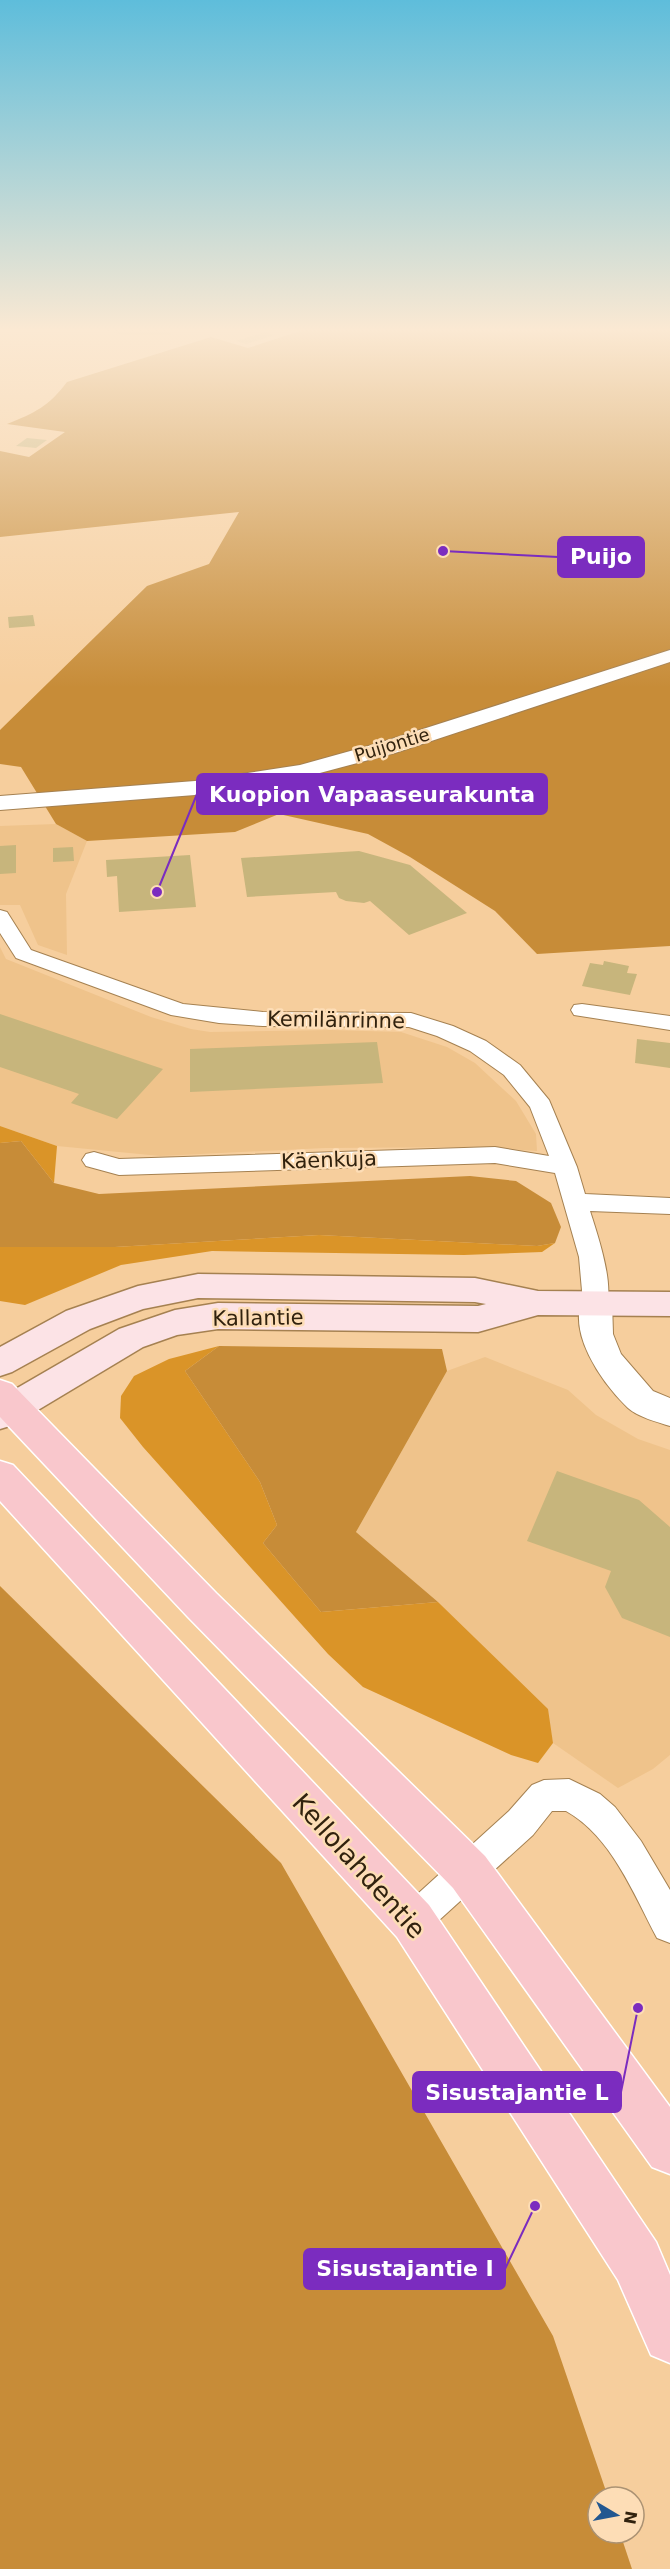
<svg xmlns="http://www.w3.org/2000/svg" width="670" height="2569" font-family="'DejaVu Sans',sans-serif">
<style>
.built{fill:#efc38b}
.green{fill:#da9428}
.forest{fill:#c78c38}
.building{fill:#c7b57c}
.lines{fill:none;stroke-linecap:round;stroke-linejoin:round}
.minor-casing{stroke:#a58151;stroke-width:2}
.tertiary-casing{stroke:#a58151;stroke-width:2}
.secondary-casing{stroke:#a58151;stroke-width:3}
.primary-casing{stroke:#fff;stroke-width:3}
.minor{fill:#fff;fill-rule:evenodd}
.tertiary{fill:#fff;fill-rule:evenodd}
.secondary{fill:#fce3e6;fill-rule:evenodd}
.primary{fill:#f9c7cc;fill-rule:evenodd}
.labels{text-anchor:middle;stroke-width:5;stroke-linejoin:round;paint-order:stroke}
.far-street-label{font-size:18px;fill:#31220e;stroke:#fdddb6}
.street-label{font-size:21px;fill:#31220e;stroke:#fdddb6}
.near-street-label{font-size:26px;fill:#31220e;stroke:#fdddb6}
.leader{fill:none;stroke:#7b2cbf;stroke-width:2}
.callout-dot{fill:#7b2cbf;stroke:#fdddb6;stroke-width:2}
.callout{fill:#7b2cbf;stroke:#7b2cbf;stroke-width:2}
.callout-label{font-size:22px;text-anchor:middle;font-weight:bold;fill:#fff}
</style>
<rect width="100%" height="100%" fill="#f6ce9d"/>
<!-- built -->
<path class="built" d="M56 824 87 841 66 894 67 955 38 945 20 905H0V826Z
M0 947 6 959 151 1017 191 1029 210 1032 331 1030 401 1032 447 1047 475 1063 516 1101 536 1134 537 1151 476 1147 325 1148 160 1156 57 1146 0 1126Z
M485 1357 568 1390 596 1415 638 1439 670 1450V1755L653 1769 618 1788 553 1743 547 1709 438 1602 356 1532 447 1371Z"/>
<!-- green -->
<path class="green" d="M0 1126 57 1146 54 1183 21 1141 0 1143Z
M319 1235 537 1246 555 1243 542 1252 464 1255 212 1251 121 1265 25 1305 0 1301V1247H115Z
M219 1346 185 1371 260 1482 277 1525 263 1543 321 1612 438 1602 548 1709 553 1743 538 1763 511 1755 363 1687 328 1654 143 1447 120 1418 121 1396 134 1376 169 1359Z"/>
<!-- forest -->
<path class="forest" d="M306 329H670V946L537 954 495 911 410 857 368 834 279 814 235 832 87 841 56 824 21 767 0 764V730L147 586 209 564 239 512 0 537V451L29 457 65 432 7 424C35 413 49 406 67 382L211 337 248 348Z
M21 1141 54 1183 99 1194 470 1176 516 1181 551 1203 561 1227 555 1243 537 1246 319 1235 115 1247H0V1143Z
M219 1346 442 1349 447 1371 356 1532 438 1602 321 1612 263 1543 277 1525 260 1482 185 1371Z
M0 1586 281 1863 553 2336 608 2497H598V2533H620L632 2569H0Z"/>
<!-- building -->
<path class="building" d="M101 329H167L172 335H122Z
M265 332 275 335 246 344 236 341Z
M27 438 47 440 36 448 16 446Z
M33 615 35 626 9 628 8 617Z
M16 845V873L0 874V846Z
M73 847 74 861 53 862V848Z
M359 851 410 865 467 913 409 935 370 901 364 903 346 901 339 898 336 892 247 897 241 858Z
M190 855 196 907 119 912 117 876 107 877 106 860Z
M604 961 629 966 627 973 637 974 630 995 582 986 590 963 603 965Z
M0 1014 163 1069 117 1119 71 1103 79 1094 0 1067Z
M637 1039 670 1043V1068L635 1063Z
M377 1042 383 1083 190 1092V1049Z
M557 1471 639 1500 670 1527V1637L622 1618 605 1587 611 1571 527 1541Z"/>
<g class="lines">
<!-- minor casing -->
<g class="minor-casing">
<path id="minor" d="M0 910 7 912 31 950 183 1004 263 1012 411 1013 453 1026 486 1041 520 1065 549 1100 577 1167 585 1194 670 1198V1214L590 1211C597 1233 616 1288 605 1309L596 1312 587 1309 583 1302 579 1257 555 1173 495 1163 119 1175 86 1166 82 1160 86 1154 94 1152 119 1159 495 1147 549 1156 530 1107 504 1075 470 1051 437 1036 409 1027 263 1026 219 1023 171 1015 16 958 0 933Z
M582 1004 670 1016V1030L574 1015 571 1010 574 1005Z
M569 1779 600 1794 615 1807 641 1841 670 1890V1943L657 1938C633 1893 612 1837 566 1811H552L533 1835 425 1933 413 1939 401 1933 395 1921 401 1909 509 1811 532 1785 544 1780Z"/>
</g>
<!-- tertiary casing -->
<g class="tertiary-casing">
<path id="tertiary" d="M670 650V662L395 753 301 778 195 795 0 810V796L195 781 300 765 379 743Z
M596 1290 607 1294 612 1302 613 1334 621 1354 653 1391 670 1398V1426C657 1422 638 1417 628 1408 602 1383 564 1330 585 1294Z"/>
</g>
<!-- secondary casing -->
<g class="secondary-casing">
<path id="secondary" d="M198 1274 475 1278 538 1291 670 1292V1316L538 1315 478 1332 218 1329 177 1335 143 1347 13 1425 0 1429V1398L119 1329 175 1310 218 1303 478 1306 486 1304 475 1302 198 1298 143 1309 90 1329 12 1372 0 1376V1347L66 1311 138 1286Z"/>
</g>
<!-- primary casing -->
<g class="primary-casing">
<path id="primary" d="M0 1380 12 1384 216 1593 485 1856 670 2107V2174L652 2167 453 1888 188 1617 0 1417Z
M0 1461 13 1465 429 1905 656 2242 670 2275V2363L651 2355 618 2280 397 1937 0 1501Z"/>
</g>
<!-- minor -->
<use href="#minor" class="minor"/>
<!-- tertiary -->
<use href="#tertiary" class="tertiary"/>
<!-- secondary -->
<use href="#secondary" class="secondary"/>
<!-- primary -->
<use href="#primary" class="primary"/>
</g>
<!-- sky -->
<linearGradient id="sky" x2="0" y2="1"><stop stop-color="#5ebddb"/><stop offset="0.48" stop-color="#fbe9d3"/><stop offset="1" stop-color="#fbe9d3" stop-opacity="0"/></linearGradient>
<rect width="670" height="688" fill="url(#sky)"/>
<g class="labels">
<!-- far-street labels -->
<g class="far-street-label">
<text transform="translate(392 745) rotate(-17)" y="6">Puijontie</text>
</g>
<!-- street labels -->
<g class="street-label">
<text transform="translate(336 1020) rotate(1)" y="7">Kemilänrinne</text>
<text transform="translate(329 1160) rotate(-2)" y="7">Käenkuja</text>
<text transform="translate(258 1318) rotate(-1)" y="7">Kallantie</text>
</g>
<!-- near-street labels -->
<g class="near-street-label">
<text transform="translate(359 1866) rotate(48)" y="9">Kellolahdentie</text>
</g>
</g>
<!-- callouts -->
<path class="leader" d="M443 551L558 557M157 892L197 794M638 2008L621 2092M535 2206L505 2269"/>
<g class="callout-dot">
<circle cx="443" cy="551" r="6"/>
<circle cx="157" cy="892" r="6"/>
<circle cx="638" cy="2008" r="6"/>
<circle cx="535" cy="2206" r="6"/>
</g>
<g class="callout">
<rect x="558" y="537" width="86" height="40" rx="6"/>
<rect x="197" y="774" width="350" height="40" rx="6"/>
<rect x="413" y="2072" width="208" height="40" rx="6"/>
<rect x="304" y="2249" width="201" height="40" rx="6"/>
</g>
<g class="callout-label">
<text x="601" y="564">Puijo</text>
<text x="372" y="802">Kuopion Vapaaseurakunta</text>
<text x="517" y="2100">Sisustajantie L</text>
<text x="405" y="2276">Sisustajantie I</text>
</g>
<!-- north arrow -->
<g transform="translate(616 2515) rotate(100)"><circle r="28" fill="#fdddb6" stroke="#ab9273" stroke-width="1.5"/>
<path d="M0-4.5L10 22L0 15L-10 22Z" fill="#225790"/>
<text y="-9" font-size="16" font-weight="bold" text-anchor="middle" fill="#31220e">N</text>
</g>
</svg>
